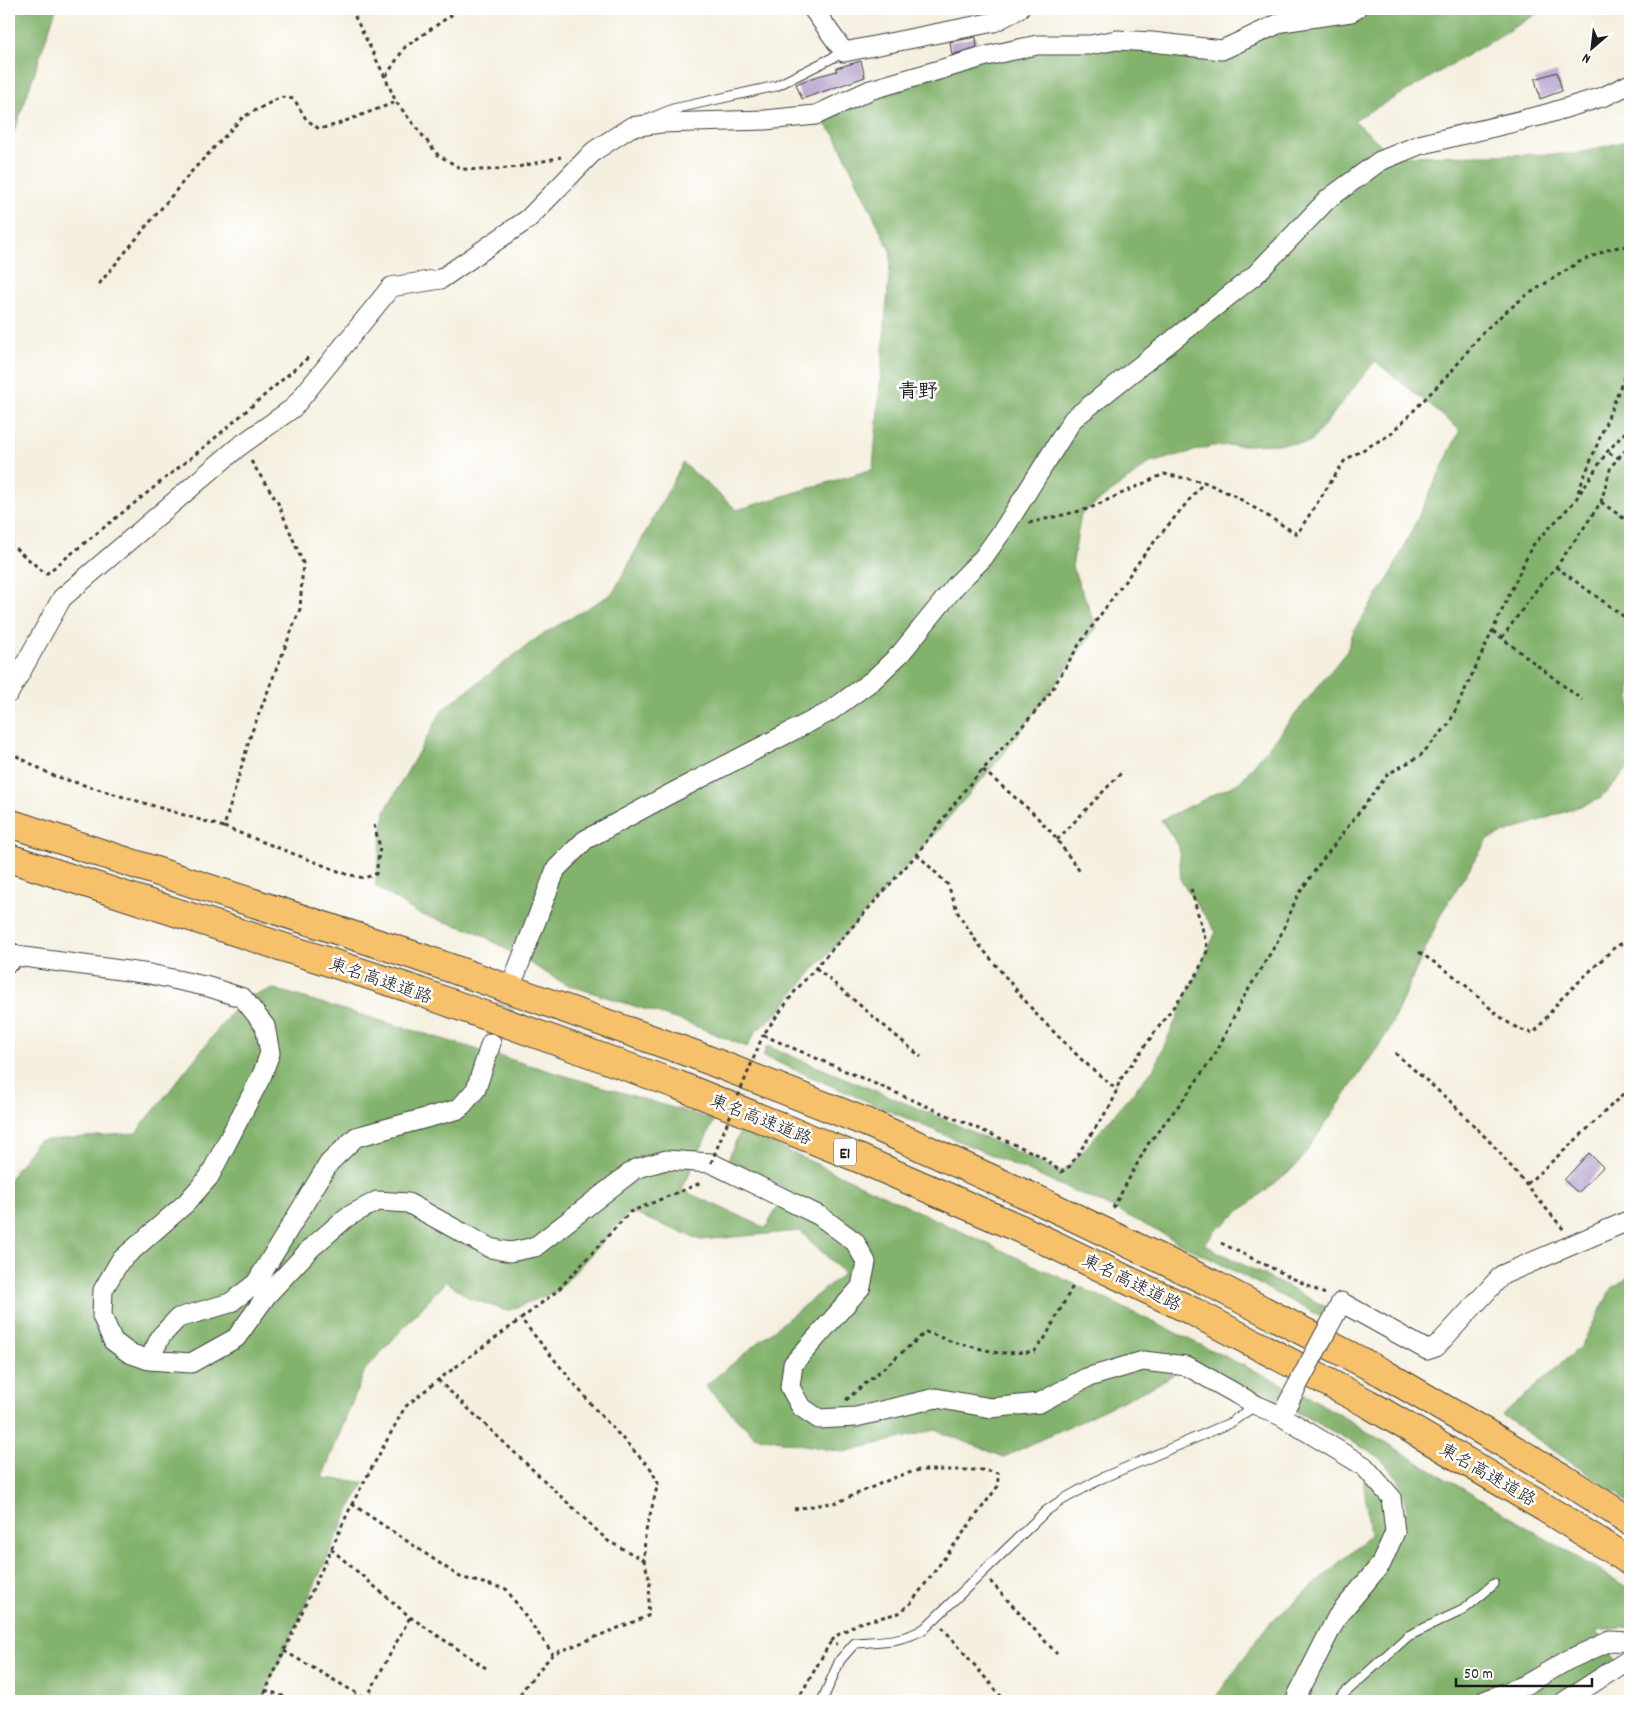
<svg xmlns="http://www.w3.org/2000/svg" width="1639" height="1710" font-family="Dekko,'Klee One',sans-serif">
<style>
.forest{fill:#82b26c;stroke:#4f6744}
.building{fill:#b8a4cd}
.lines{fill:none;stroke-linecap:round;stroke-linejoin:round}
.minor-tunnel{stroke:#d4cfc1;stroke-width:19;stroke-dasharray:19 9;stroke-linecap:butt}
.service-casing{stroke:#3c3c39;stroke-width:11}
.minor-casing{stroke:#3c3c39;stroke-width:21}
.tertiary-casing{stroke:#3c3c39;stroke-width:25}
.motorway-casing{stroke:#3c3c39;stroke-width:30}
.path{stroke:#3c3c39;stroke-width:3;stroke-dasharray:4 4;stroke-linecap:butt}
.service{stroke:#fff;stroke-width:9}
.minor{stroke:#fff;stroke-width:19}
.tertiary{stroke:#fff;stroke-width:22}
.motorway{stroke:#f6c16b;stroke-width:28}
.minor-bridge-casing{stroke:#3c3c39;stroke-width:21;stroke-linecap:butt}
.path-bridge{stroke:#3c3c39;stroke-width:3;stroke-dasharray:4 4;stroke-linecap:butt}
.minor-bridge{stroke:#fff;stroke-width:19}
.labels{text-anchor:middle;stroke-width:5;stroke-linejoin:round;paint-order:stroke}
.shield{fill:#fff;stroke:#606060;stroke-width:1}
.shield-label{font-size:16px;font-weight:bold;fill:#1c1c1c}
.street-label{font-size:18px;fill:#1c1c1c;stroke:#fff}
.quarter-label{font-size:20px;font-weight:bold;fill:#1c1c1c;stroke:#fff}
</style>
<rect width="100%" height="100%" fill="#fff"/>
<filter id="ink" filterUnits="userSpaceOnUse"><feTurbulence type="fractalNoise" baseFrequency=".02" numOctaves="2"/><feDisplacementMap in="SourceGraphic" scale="10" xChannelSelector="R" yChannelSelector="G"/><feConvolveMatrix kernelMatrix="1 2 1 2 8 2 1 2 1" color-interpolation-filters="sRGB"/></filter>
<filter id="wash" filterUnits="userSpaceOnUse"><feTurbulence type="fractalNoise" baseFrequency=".0096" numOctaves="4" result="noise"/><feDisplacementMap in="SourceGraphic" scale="20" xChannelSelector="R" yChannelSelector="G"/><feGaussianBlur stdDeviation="1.12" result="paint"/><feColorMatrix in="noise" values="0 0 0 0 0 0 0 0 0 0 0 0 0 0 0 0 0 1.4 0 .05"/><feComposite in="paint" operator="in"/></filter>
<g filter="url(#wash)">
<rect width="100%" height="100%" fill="#f4efde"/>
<!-- forest -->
<path class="forest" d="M9 9H56L16 127 9 142Z
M1357 9H1545L1412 88 1354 120 1393 156 1575 154 1630 140V766L1600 799 1488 839 1442 912 1388 1032 1298 1164 1215 1231 1205 1245 1328 1308 1322 1317 1113 1208 763 1056 767 1046 939 1117 1061 1172 1070 1166 1154 1068 1216 932 1181 881 1179 846 1161 820 1240 782 1347 651 1354 630 1390 576 1460 430 1375 361 1310 443 1212 446 1150 463 1081 514 1072 567 1097 627 1003 755 917 854 796 990 780 1011 756 1031 747 1047 688 1023 565 984 475 931 419 914 375 886 385 811 443 709 540 636 613 593 683 463 737 510 873 469 891 253 835 135 816 115 1017 45 1222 50Z
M274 989 714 1120 682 1190 766 1228 787 1189 728 1160 741 1129 1074 1284 1288 1387 1278 1403 1196 1362 1187 1366 1156 1385 1004 1457 935 1430 843 1452 754 1436 705 1386 844 1273 800 1231 701 1240 630 1212 557 1291 507 1311 469 1298 446 1281 365 1370 322 1478 365 1482 352 1504 261 1701H9V1180L37 1141 136 1133 243 998Z
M1630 1276V1506L1617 1494 1502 1415 1529 1392 1581 1346 1612 1288Z
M1303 1393 1630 1589V1627L1596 1631 1618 1665 1570 1701H1213L1266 1627 1370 1535 1363 1477 1408 1514 1399 1480 1378 1456 1295 1411Z"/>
<g id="blocks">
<!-- building -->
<path class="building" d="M976 37 977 47 952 55 950 42Z
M861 61 865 77 802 99 796 84 818 76 837 71 836 68Z
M1557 72 1562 91 1540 99 1535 79Z
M1589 1153 1603 1167 1578 1193 1564 1180Z"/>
</g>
</g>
<g filter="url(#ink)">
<use href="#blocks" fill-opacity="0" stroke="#3c3c39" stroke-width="1"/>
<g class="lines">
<!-- minor-tunnel -->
<path class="minor-tunnel" d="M491 1043 514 979"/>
<!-- service casing -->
<g class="service-casing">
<path id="service" d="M651 118 673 109 776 86 844 52
M822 1701 840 1660 855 1643C880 1641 904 1642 925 1628L1046 1511 1062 1500 1102 1478 1230 1423 1256 1405
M1336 1701 1408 1636 1463 1610 1494 1584"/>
</g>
<!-- minor casing -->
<g class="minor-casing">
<path id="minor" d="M813 9 844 52 994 22 1019 9
M9 693 62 598 237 448 293 408 391 287 441 279 528 219 594 151 631 127 661 123 765 120 816 115 870 90 987 56 1037 45H1090L1117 40 1152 42 1222 50 1282 22 1351 12 1356 9
M9 955 150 974 209 987 243 998 265 1026 270 1053 262 1075 209 1177 186 1203 120 1261 103 1290 102 1316 113 1341 129 1353 149 1360 191 1363 236 1338 267 1295 311 1248 347 1217 377 1201 408 1203 490 1248 510 1252 535 1247 635 1169 666 1160 711 1163 820 1216 855 1242 866 1262 861 1287 793 1364 790 1387 801 1407 819 1419 856 1417 936 1398 991 1408 1039 1403 1086 1378 1143 1361 1187 1366 1256 1405 1281 1416 1364 1466 1391 1497 1395 1532 1381 1564 1337 1617 1298 1694 1296 1701
M516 973 556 869 585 840 670 794 829 712 873 680 901 653 957 584 983 558 1005 527 1073 419 1255 275 1328 199 1380 161 1419 145 1543 115 1605 96 1630 84
M1337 1311 1341 1302 1427 1350 1436 1347 1502 1275 1630 1220
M149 1360 161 1336 178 1318 230 1303 256 1283 329 1163 356 1137 459 1109 476 1089 491 1043
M1484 1701 1525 1685 1568 1660 1610 1641 1630 1642
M1565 1701 1630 1659"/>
</g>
<!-- tertiary casing -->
<g class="tertiary-casing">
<path id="tertiary" d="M9 960 12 955"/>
</g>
<!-- motorway casing -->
<g class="motorway-casing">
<path id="motorway" d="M9 823 419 957 693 1054 873 1125 1036 1199 1209 1282 1383 1373 1563 1478 1630 1521
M9 858 409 988 678 1085 863 1160 1023 1230 1194 1312 1367 1403 1545 1508 1630 1561"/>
</g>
<!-- path -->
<path class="path" d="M351 9 385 77 396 102 438 155 462 169 486 170 518 167 561 157
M386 76 405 47 460 9
M99 284 192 171 243 117 281 97 294 99 306 119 319 129 335 125 396 102
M1618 458 1630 446
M251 461 278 503 303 563 300 609 251 734 224 827 346 874 364 878 376 874 380 847 374 825
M1578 492 1630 363
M1601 502 1630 523
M1029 523 1088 509 1164 474 1204 482 1235 496 1297 534 1345 460 1391 434 1451 372 1483 332 1502 315 1524 297 1579 262 1612 248 1630 246
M9 543 46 574 208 444 311 355
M1556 567 1630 621
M1493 631 1582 700
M1502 638 1539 586 1556 567 1583 529 1601 502 1611 466 1619 458 1607 452
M9 752 54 776 224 827
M983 770 1032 812 1052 833 1081 873
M1057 840 1121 773
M917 854 948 885 958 913 976 941 1037 1015 1082 1060 1117 1090
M1191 889 1208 949 1196 976 1120 1080 1112 1103 1070 1166 1061 1172 1041 1156 763 1035 796 990 917 854 967 787 1035 712 1050 693 1080 643 1146 552 1204 482
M1419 952C1432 961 1445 969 1458 979 1480 996 1506 1030 1534 1033L1561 999 1615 947 1630 939
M816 968 921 1057
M1395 1053 1451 1102 1493 1145 1564 1230
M1527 1184 1580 1136 1625 1092 1630 1090
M1113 1208 1148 1144 1186 1096 1217 1051 1242 1000 1279 939 1297 897 1318 866 1388 774 1420 756 1449 724 1532 546 1574 502 1607 452 1630 427
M1221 1243 1325 1294
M438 1380 608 1541 644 1560
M846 1400 926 1332 953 1342 998 1353 1034 1352 1045 1338 1074 1284
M352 1504 460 1577 506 1589 553 1654
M794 1509 838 1502 898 1476 919 1470H984L998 1473V1486L911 1603 899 1613 859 1623 836 1636 830 1643
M331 1549 410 1617 486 1668
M990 1581 1057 1654
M942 1627 1005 1701
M284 1651 370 1701
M265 1690 289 1698 292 1701
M366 1699 410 1617
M261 1701 352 1504 405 1407 438 1380 521 1319
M516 1701 527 1684 553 1654 648 1616 650 1582 644 1560 645 1535 658 1483 651 1469 595 1409 521 1319 557 1291 630 1212 698 1184 700 1181
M797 1701 830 1643 837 1644"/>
<!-- service -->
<use href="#service" class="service"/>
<!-- minor -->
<use href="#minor" class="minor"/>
<!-- tertiary -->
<use href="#tertiary" class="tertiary"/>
<!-- motorway -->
<use href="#motorway" class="motorway"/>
<!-- minor-bridge casing -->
<g class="minor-bridge-casing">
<path id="minor-bridge" d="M1287 1405 1337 1311"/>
</g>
<!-- path-bridge -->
<path class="path-bridge" d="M711 1163 763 1035"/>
<!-- minor-bridge -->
<use href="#minor-bridge" class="minor-bridge"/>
</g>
</g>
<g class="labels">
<!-- shield labels -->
<rect class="shield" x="834" y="1138.5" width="22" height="27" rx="4"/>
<g class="shield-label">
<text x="845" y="1158">E1</text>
</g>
<!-- street labels -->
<g class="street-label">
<text transform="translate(381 980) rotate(19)" y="6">東名高速道路</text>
<text transform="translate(761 1119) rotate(22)" y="6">東名高速道路</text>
<text transform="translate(1132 1282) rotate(26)" y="6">東名高速道路</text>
<text transform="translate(1488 1474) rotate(30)" y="6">東名高速道路</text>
</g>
<!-- quarter labels -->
<g class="quarter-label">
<text x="918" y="397">青野</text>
</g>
</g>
<!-- margin -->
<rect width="1639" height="1710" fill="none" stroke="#fff" stroke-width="30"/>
<!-- north arrow -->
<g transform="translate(1592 48) rotate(208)" stroke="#ffffff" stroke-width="4" paint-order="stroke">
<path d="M0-4L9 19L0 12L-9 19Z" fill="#1c1c1c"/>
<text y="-8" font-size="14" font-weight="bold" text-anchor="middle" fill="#1c1c1c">N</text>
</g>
<!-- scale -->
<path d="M1456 1678v8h136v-8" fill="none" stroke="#1c1c1c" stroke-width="2.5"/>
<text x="1464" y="1678" font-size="15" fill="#1c1c1c" stroke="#ffffff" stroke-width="4" paint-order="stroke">50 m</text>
</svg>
